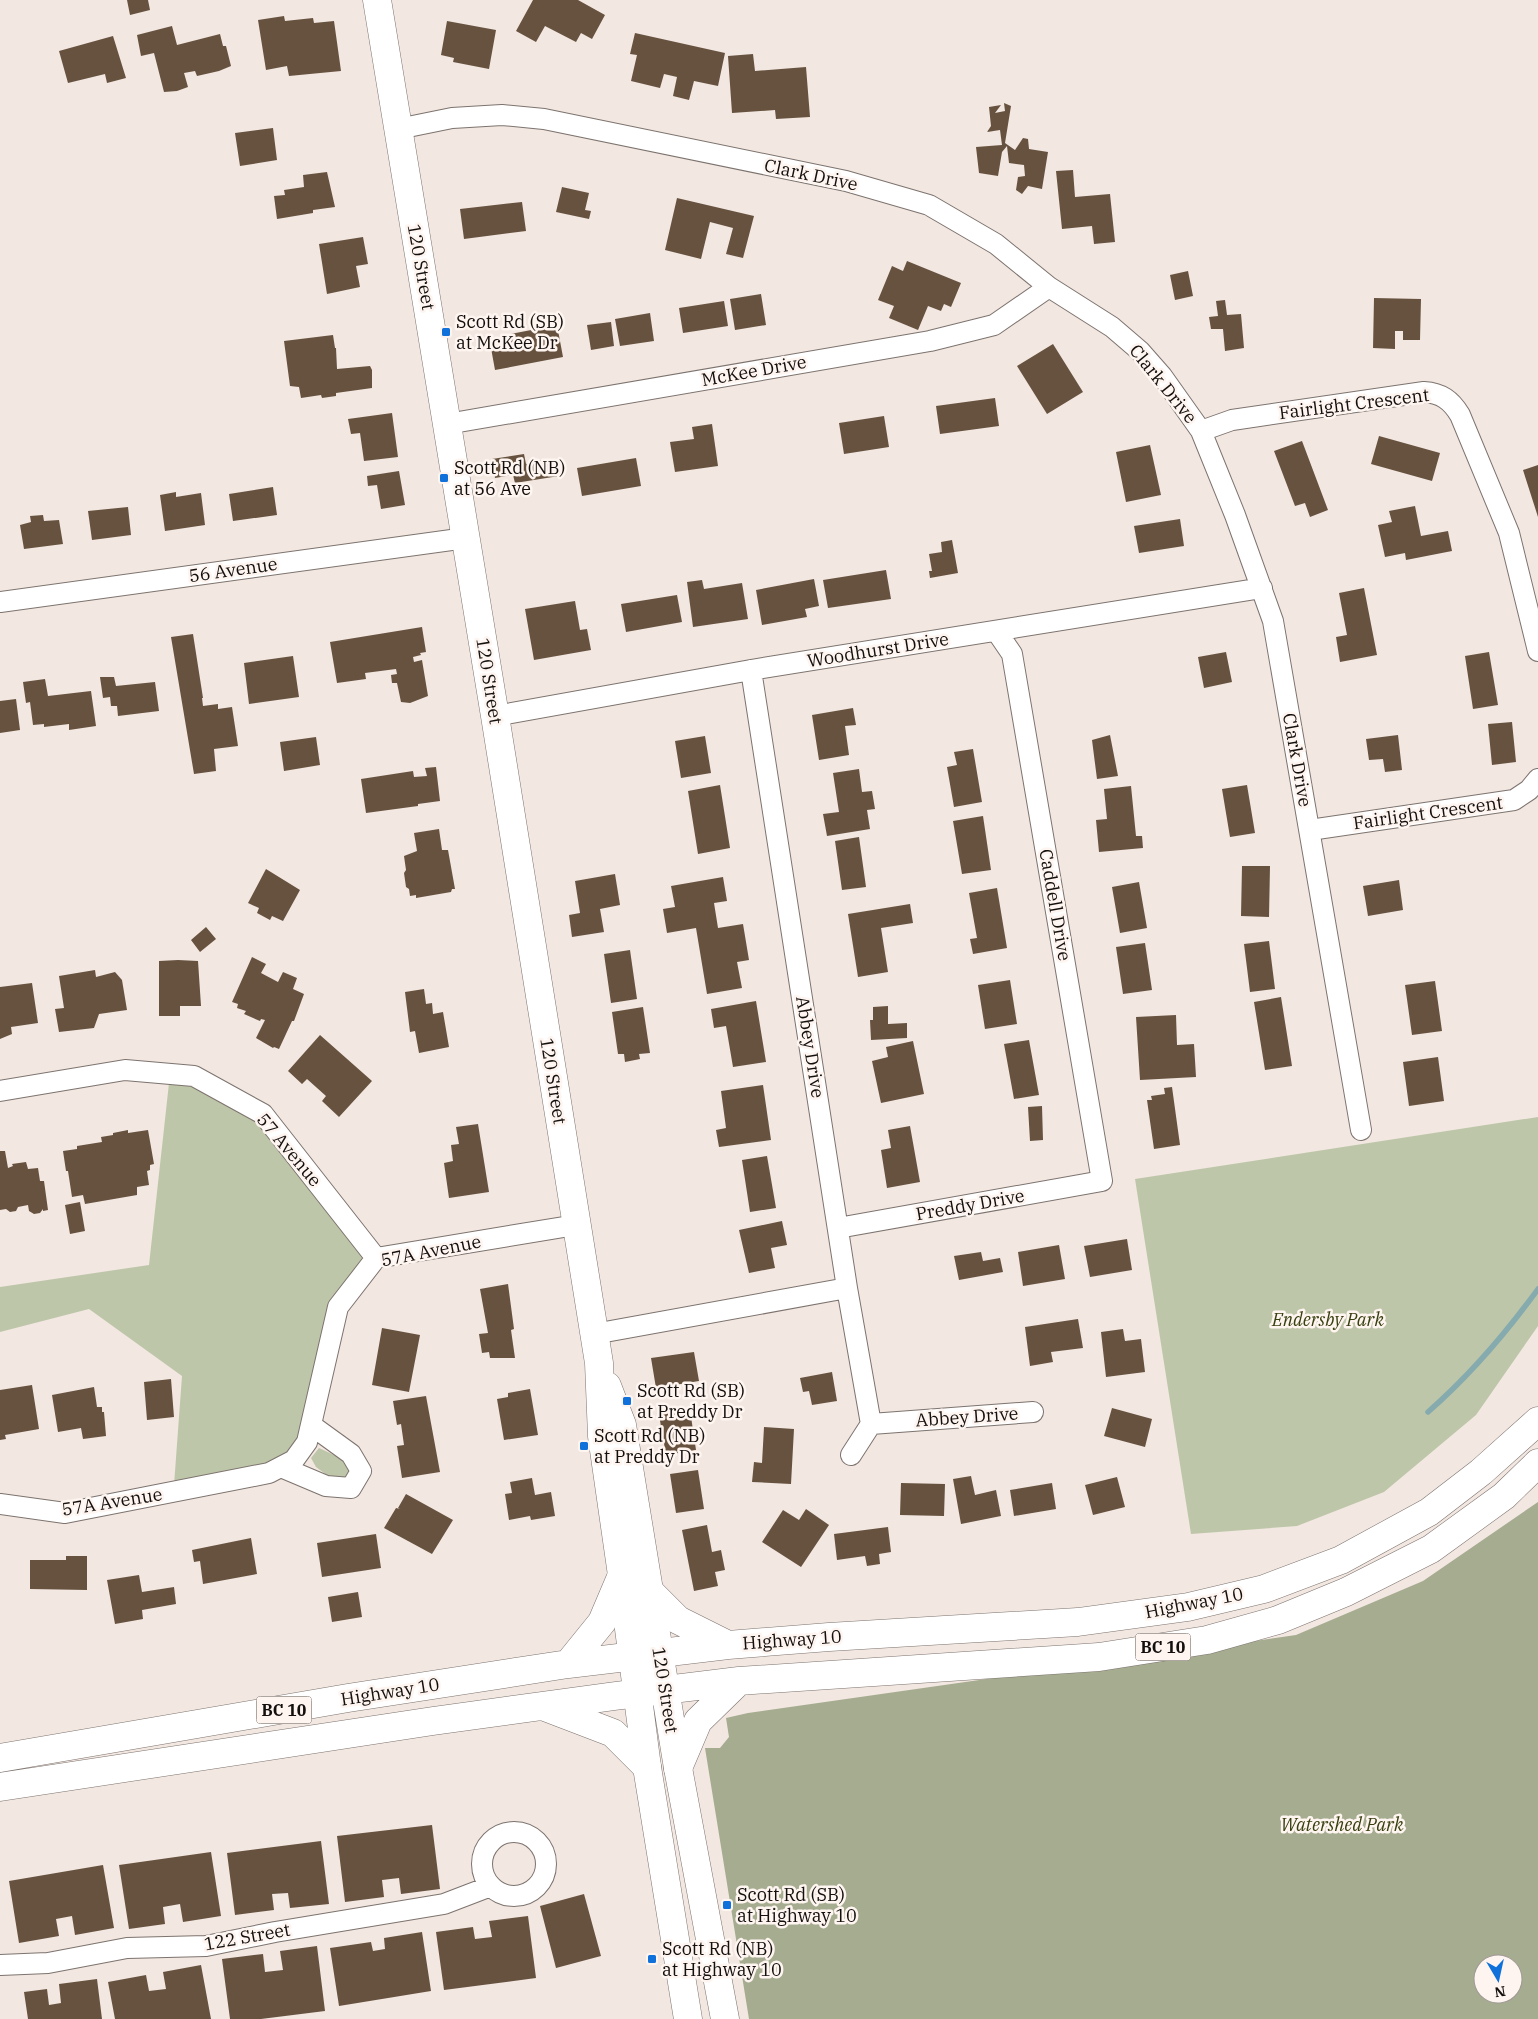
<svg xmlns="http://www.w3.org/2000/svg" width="1538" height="2019" font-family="'IBM Plex Serif',serif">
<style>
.green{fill:#bec6a9}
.forest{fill:#a5ac90;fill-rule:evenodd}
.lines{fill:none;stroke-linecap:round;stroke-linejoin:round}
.stream{stroke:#86abae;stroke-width:5.5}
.building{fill:#67523f}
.street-casing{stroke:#7d736e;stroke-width:22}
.secondary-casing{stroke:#7d736e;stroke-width:29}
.highway-casing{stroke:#7d736e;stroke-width:29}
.street{stroke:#fff;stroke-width:20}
.secondary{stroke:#fff;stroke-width:28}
.highway{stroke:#fff;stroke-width:28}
.poi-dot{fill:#1171da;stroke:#fef5f0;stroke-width:2}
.labels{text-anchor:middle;stroke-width:5;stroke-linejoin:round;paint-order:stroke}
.shield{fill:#fef5f0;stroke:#5a5451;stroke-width:1}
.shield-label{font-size:16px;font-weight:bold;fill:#130f0d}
.street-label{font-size:18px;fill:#130f0d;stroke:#fef5f0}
.poi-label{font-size:18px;fill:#130f0d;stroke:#fef5f0;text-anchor:start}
.park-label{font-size:18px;font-style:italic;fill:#363f0e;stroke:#fef5f0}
</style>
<rect width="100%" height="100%" fill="#f2e7e1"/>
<!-- green -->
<path class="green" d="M169 1083 190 1084 261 1122 367 1257 332 1302 302 1437 287 1454 266 1465 174 1485 182 1376 89 1309 0 1332V1287L149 1265Z
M1538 1117V1326L1476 1415 1384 1492 1297 1526 1191 1534 1135 1179Z
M319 1448 347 1461 351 1469 345 1479H332L316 1467 311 1458Z"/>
<!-- forest -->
<path class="forest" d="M1538 1502V2019H749L705 1748H720L729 1737 726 1718 748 1713 1296 1635 1423 1581ZM1483 1964H1513V1994H1483Z"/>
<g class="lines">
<!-- stream -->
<path class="stream" d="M1428 1412C1469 1376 1506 1333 1538 1289"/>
</g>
<!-- building -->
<path class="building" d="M127 0H148L150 10 130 15Z
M533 0H578L605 15 592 39 581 33 576 42 545 26 536 42 516 31Z
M284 16 285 21 313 18 314 23 334 21 341 71 289 76 287 66 266 70 258 20Z
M447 21 496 30 489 69 453 62 454 58 441 55Z
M172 26 177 45 220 34 223 46H226L231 66 219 71 197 76 195 71 184 73 188 87 177 91 164 92 154 53 141 56 137 35Z
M635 33 725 53 718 86 694 81 689 100 673 96 677 77 664 74 660 88 631 81 637 55 630 54Z
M113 36 126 78 107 83 105 74 68 83 59 51Z
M753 54 755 71 806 67 810 117 776 119 775 110 732 113 728 56Z
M1004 103 1011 106 1005 143 1015 150 1023 138 1028 139 1029 149 1048 152 1042 189 1028 186 1022 194 1016 190 1018 177 1025 176 1024 165 1009 163 1007 146 1002 152 998 176 979 173 976 147 1002 145 1000 130 987 132 991 126 989 107 1001 105 995 113 1005 111Z
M273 128 277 160 240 166 235 133Z
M1073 170 1075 197 1110 194 1115 242 1094 244 1092 226 1062 229 1056 171Z
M327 172 335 207 313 210V213L277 219 274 196 285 195 284 190 304 187 303 175Z
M562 187 589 193 585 210 591 211 589 219 556 212Z
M677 198 754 216 743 258 726 254 733 228 710 222 701 259 665 250Z
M522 202 526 231 464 239 460 209Z
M363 237 368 264 356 266 360 287 327 294 319 244Z
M907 261 961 283 951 307 944 304 941 311 928 306 918 330 889 318 894 306 878 300 892 266 903 271Z
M1188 271 1193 296 1175 300 1170 275Z
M761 294 766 325 735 330 730 299Z
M1374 298 1421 299 1420 340H1403V331H1395V349L1373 348Z
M1225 300 1227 315 1241 314 1244 348 1225 351 1223 329H1211L1209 317 1218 316 1216 301Z
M724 301 728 326 683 333 679 308Z
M650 313 654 341 620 346 615 319Z
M611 322 614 346 591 350 587 325Z
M557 325 563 357 495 370 491 348 507 345 505 335Z
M333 335 335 348H336L337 369 370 366 372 370V388L336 393V396L322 398 321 395 301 398 299 387 290 386 284 341Z
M1053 344 1083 392 1047 414 1017 366Z
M995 398 999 426 940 434 936 406Z
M392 413 398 457 364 461 360 433 351 434 348 419Z
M884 416 889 447 844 454 839 423Z
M712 424 718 466 675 472 670 442 694 439 692 427Z
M1379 436 1440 453 1432 481 1371 464Z
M1302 441 1328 510 1310 517 1305 503 1295 506 1274 451Z
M1150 445 1161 495 1126 502 1116 452Z
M524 454 526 464 547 459V461L556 460 559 476 515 483 513 475 495 478 492 459Z
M636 458 641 486 582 496 577 468Z
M1538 465V517L1523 470Z
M399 471 405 505 381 509 377 485 368 486 367 476Z
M273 487 277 515 233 521 229 494Z
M176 492V497L201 493 205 525 165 531 160 495Z
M1415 506 1421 536 1448 531 1452 551 1406 560 1405 553 1385 557 1378 525 1392 522 1389 511Z
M128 507 131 535 92 540 88 511Z
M43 515 44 521 59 520 63 544 24 549 20 525 31 522 30 516Z
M1180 519 1184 546 1139 553 1134 526Z
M952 540 958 573 930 578 929 571H932L929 554 942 552 941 542Z
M886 570 891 599 828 608 823 580Z
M814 579 819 606 805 609 807 617 762 625 756 590Z
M702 580 704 589 742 583 748 619 693 627 687 582Z
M1364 588 1377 655 1340 662 1336 637 1347 635 1339 593Z
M677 595 682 622 626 632 621 604Z
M575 601 580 630 587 629 591 650 534 660 525 609Z
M422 627 426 652 420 653 421 655 413 657 414 662 422 660 428 696 410 703 401 702 397 683H392L391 675 397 674 396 669 365 673 366 679 337 683 330 642Z
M193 634 203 698H202L203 706 218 704V709L232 707 238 746 214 749 216 771 194 774 171 637Z
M1226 652 1232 682 1204 688 1198 657Z
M1489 652 1498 705 1473 709 1465 656Z
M293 656 299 697 249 704 244 663Z
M100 677H114L116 686 155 682 159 711 118 716 117 706H111L110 697 103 698Z
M45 679 48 696 91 691 96 726 69 730V724L44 727V724L33 725 30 702 26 703 23 682Z
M16 699 20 730 0 733V701Z
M853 708 856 725 845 726 849 755 819 760 812 715Z
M1512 722 1516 762 1492 765 1488 724Z
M1110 735 1118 776 1097 779 1092 740Z
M1398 735 1402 770 1385 772 1383 759 1369 760 1366 739Z
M705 736 711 773 681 778 675 741Z
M316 737 320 765 284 771 280 742Z
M973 749 982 802 954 807 947 767 957 765 954 752Z
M436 767 440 801 418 804V806L366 813 361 779 413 771 414 777 427 776 425 768Z
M859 769 862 792 872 791 875 809 867 810 870 829 827 836 823 814 839 812 833 773Z
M720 785 730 848 698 854 688 791Z
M1247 785 1255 833 1230 837 1222 789Z
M1131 786 1136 836H1142L1143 848 1099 852 1096 820 1107 819 1104 789Z
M983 816 991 870 962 874 953 821Z
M439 829 442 850H448L455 889H452L451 892 416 898V895L410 896 409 889 406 887 404 873 406 870 404 856 417 851 414 833Z
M859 837 866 887 842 890 835 841Z
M1242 866H1270L1269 917 1241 916Z
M266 869 300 890 283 921 272 916 270 920 257 913 259 908 248 903Z
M615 874 620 905 600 909 604 932 572 937 569 915 580 913 575 881Z
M723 877 727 901 714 903 718 928 743 924 749 960 737 962 742 988 707 994 696 928 667 933 663 909 675 907 671 886Z
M1399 880 1403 910 1368 916 1363 886Z
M1139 882 1147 928 1120 933 1112 887Z
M997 888 1007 948 973 954 970 939 977 938 969 893Z
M910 904 913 923 881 928 888 972 858 977 848 914Z
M206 927 216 939 200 952 191 940Z
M1269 941 1275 989 1250 992 1244 944Z
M1145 943 1152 990 1123 994 1116 947Z
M630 950 637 999 611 1003 604 954Z
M252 957 266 964 261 973 278 982 283 972 297 978 293 989 304 994 294 1021H292L279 1049 274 1047 273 1048 256 1038 265 1020 261 1019 260 1021 244 1014 246 1011 237 1008 238 1004 232 1002Z
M178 960 198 961 201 1006H180V1016H159V961Z
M95 970 96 977 115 972 122 980 127 1010 99 1014 94 1028 59 1032 55 1009 64 1008 59 976Z
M1010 980 1017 1024 985 1029 978 985Z
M1435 981 1442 1031 1412 1035 1405 985Z
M32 983 38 1023 11 1027 12 1034 0 1039V987Z
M424 989 426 1004 432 1003 433 1014 443 1012 449 1047 419 1053 415 1031 410 1032 405 992Z
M1281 997 1292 1066 1265 1070 1254 1002Z
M756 1001 766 1062 733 1067 726 1026 714 1028 711 1009Z
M888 1006V1024L907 1023V1038L871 1040 870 1020H873V1007Z
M643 1007 650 1053 639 1054 640 1059 625 1062 624 1054H618L612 1012Z
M1176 1015 1177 1045 1194 1044 1196 1077 1140 1080 1136 1017Z
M320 1035 372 1081 339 1117 322 1101 326 1096 307 1079 302 1084 288 1071Z
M1029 1040 1039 1095 1014 1099 1004 1044Z
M913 1041 924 1094 881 1103 872 1061 888 1057 886 1047Z
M1438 1057 1444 1101 1409 1106 1403 1062Z
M763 1085 771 1140 719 1147 716 1130 726 1128 721 1091Z
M1172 1087 1180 1145 1154 1149 1147 1100H1152L1151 1096 1165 1094 1164 1088Z
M1042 1106 1043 1140 1030 1141 1028 1107Z
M478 1124 489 1192 449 1198 444 1163 453 1161 451 1145 459 1144 456 1127Z
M910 1126 920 1182 887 1188 881 1150 891 1148 888 1130Z
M128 1130V1133L148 1130 154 1164 150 1165V1170L147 1171 149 1185 137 1187V1195L85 1204 83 1195 72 1197 68 1171H66L63 1151 77 1149V1146L102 1142 101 1137 113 1135V1133Z
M0 1151H5L8 1168 13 1166 12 1164 26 1162 28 1169 38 1168 40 1181H44L48 1210 43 1211V1209L40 1213 34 1214 29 1211 28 1205 18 1207 16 1211 10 1212 6 1209 0 1210Z
M767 1156 776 1208 750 1212 742 1160Z
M80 1202 85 1231 70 1234 65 1205Z
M782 1221 787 1245 771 1248 775 1268 749 1273 739 1230Z
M1127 1239 1132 1270 1090 1277 1084 1246Z
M1059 1245 1065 1279 1023 1286 1018 1252Z
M981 1252 983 1261 1000 1258 1003 1272 959 1280 954 1256Z
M508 1284 514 1329 511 1330 515 1358H490L489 1352 482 1353 479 1334 488 1333 480 1289Z
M1078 1319 1083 1348 1051 1352 1053 1362 1030 1366 1025 1327Z
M382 1328 420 1335 409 1392 372 1385Z
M1123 1329 1125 1341 1141 1339 1145 1372 1106 1377 1101 1332Z
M694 1352 699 1381 656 1388 651 1358Z
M832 1372 837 1401 812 1405 809 1391 803 1392 800 1378Z
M171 1379 174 1417 147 1420 144 1382Z
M32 1385 39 1429 5 1435 6 1439 0 1440V1390Z
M94 1387 97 1407H102V1412H104L106 1436 83 1439 81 1428 58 1432 52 1395Z
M530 1389 538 1435 504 1440 497 1399 508 1397V1393Z
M426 1396 440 1472 402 1478 397 1446 404 1445 401 1424 397 1425 393 1401Z
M1112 1408 1152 1419 1145 1447 1104 1436Z
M690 1410 696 1450 666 1455 659 1415Z
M764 1427 794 1429 791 1484 752 1482 754 1462 762 1463Z
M698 1470 704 1509 676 1513 670 1474Z
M971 1476 975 1495 996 1490 1001 1516 961 1524 953 1479Z
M1117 1477 1125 1507 1093 1515 1085 1485Z
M532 1478 535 1495 551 1492 555 1516 531 1520 530 1516 509 1520 505 1494 512 1493 510 1482Z
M901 1483 945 1484 944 1516 900 1515Z
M1052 1483 1056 1509 1014 1516 1010 1490Z
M406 1494 453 1520 432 1554 384 1528 396 1508 400 1509 398 1508Z
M806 1509 829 1525 801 1567 762 1542 783 1510 799 1520Z
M707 1525 712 1552 721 1550 725 1570 715 1572 718 1586 694 1591 682 1530Z
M888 1527 891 1552 879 1554 880 1564 867 1566 865 1556 837 1560 834 1534Z
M376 1534 381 1568 322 1577 317 1543Z
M251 1538 257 1574 203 1584 200 1561 194 1562 192 1550Z
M66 1556H87V1590L30 1589V1560H66Z
M139 1575 142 1592 174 1587 176 1604 142 1610 143 1619 115 1624 107 1580Z
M358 1592 362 1617 332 1622 328 1597Z
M432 1825 440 1889 401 1894 399 1878 382 1880 384 1897 345 1902 337 1836Z
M321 1841 329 1904 290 1908 288 1893 272 1894 274 1910 235 1915 227 1853Z
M211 1852 221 1916 183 1922 180 1904 163 1907 165 1924 129 1929 119 1865Z
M103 1865 114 1928 75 1935 72 1916 56 1919 59 1936 19 1943 9 1881Z
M584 1894 601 1956 556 1968 540 1906Z
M528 1916 536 1978 444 1990 436 1932 473 1927 475 1939 492 1937 489 1921Z
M422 1932 431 1991 339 2006 330 1948 371 1942 373 1951 385 1949 384 1938Z
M317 1946 325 2011 261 2019H230L222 1959 263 1954 265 1972 283 1970 280 1951Z
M201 1965 211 2019H115L108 1982 146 1975 149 1991 166 1989 163 1972Z
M97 1979 102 2019H28L24 1992 47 1989 49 2005 61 2003 59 1984Z"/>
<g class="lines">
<!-- street casing -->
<g class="street-casing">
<path id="street" d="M398 129 452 118 502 115 544 119 846 181 929 205 996 244 1049 287 1112 327 1140 351 1162 376 1201 431 1235 515 1273 621 1361 1130
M447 424 930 341 994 325 1049 287
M1201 431 1232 420 1424 392C1441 393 1451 400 1460 415L1509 533 1538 651
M0 602 466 538
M751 670 847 1288 871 1424 1033 1412
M495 716 751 670 1262 588
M1310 830 1514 800 1529 790 1538 779
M0 1091 125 1070 194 1076 263 1114 376 1258
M838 1228 1102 1181 1012 654 997 632
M594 1334 847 1288
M851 1455 871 1424
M281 1467 326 1486 351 1488 361 1471 351 1454 311 1425
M0 1504 65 1513 269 1473 294 1460 307 1442 338 1307 376 1258 576 1225
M482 1864a32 32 0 1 1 64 0a32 32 0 1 1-64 0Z
M0 1965 48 1963 127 1948 206 1946 275 1932 444 1904 491 1886"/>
</g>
<!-- secondary casing -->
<g class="secondary-casing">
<path id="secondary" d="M377 0 495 716 599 1363 602 1436 622 1575 647 1767 688 2019
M607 1386 622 1425 678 1768 725 2019"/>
</g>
<!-- highway casing -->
<g class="highway-casing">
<path id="highway" d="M649 1591 678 1620 728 1645
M568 1664 602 1622 622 1575
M545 1707 613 1733 647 1767
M0 1758 348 1698 568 1664 728 1645 829 1637 1078 1622 1188 1607 1264 1589 1341 1560 1429 1512 1481 1472 1538 1421
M678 1768 698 1721 739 1681
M0 1787 433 1721 615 1696 739 1681 1099 1657 1207 1640 1278 1620 1346 1592 1431 1549 1504 1496 1538 1463"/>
</g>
<!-- street -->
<use href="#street" class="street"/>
<!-- secondary -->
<use href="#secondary" class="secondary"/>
<!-- highway -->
<use href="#highway" class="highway"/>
</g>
<!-- markers -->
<g class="poi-dot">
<rect x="441" y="327" width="10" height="10" rx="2.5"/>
<rect x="439" y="473" width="10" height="10" rx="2.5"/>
<rect x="622" y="1396" width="10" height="10" rx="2.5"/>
<rect x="579" y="1441" width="10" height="10" rx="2.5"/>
<rect x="722" y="1900" width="10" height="10" rx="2.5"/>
<rect x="647" y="1954" width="10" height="10" rx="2.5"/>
</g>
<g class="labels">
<!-- shield labels -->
<g class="shield">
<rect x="1135.5" y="1633.5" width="55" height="27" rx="4"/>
<rect x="256.5" y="1696.5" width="55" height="27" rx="4"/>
</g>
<g class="shield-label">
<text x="1163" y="1653">BC 10</text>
<text x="284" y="1716">BC 10</text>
</g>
<!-- street labels -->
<g class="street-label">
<text transform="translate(811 175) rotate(12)" y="6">Clark Drive</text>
<text transform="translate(421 267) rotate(80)" y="6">120 Street</text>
<text transform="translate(754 371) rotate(-10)" y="6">McKee Drive</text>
<text transform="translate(1163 384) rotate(51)" y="6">Clark Drive</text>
<text transform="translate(1354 404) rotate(-7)" y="6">Fairlight Crescent</text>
<text transform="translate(233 570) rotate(-8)" y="6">56 Avenue</text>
<text transform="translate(878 650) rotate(-9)" y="6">Woodhurst Drive</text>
<text transform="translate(489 681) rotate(81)" y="6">120 Street</text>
<text transform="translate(1297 760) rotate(80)" y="6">Clark Drive</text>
<text transform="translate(1428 813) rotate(-8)" y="6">Fairlight Crescent</text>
<text transform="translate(1055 905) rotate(80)" y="6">Caddell Drive</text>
<text transform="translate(810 1047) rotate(81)" y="6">Abbey Drive</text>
<text transform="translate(553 1081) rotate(81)" y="6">120 Street</text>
<text transform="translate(289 1150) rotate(50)" y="6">57 Avenue</text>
<text transform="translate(970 1205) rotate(-10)" y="6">Preddy Drive</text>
<text transform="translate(431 1251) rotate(-11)" y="6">57A Avenue</text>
<text transform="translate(967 1417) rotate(-4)" y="6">Abbey Drive</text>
<text transform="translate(112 1502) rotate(-9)" y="6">57A Avenue</text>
<text transform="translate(1194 1603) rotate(-11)" y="6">Highway 10</text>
<text transform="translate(792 1640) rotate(-4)" y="6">Highway 10</text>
<text transform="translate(665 1690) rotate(81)" y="6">120 Street</text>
<text transform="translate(390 1692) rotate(-9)" y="6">Highway 10</text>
<text transform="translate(247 1937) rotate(-10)" y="6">122 Street</text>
</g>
<!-- poi labels -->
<g class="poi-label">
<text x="456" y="328">Scott Rd (SB)<tspan x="456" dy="21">at McKee Dr</tspan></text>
<text x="454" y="474">Scott Rd (NB)<tspan x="454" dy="21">at 56 Ave</tspan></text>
<text x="637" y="1397">Scott Rd (SB)<tspan x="637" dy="21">at Preddy Dr</tspan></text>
<text x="594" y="1442">Scott Rd (NB)<tspan x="594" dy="21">at Preddy Dr</tspan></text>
<text x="737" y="1901">Scott Rd (SB)<tspan x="737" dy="21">at Highway 10</tspan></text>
<text x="662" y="1955">Scott Rd (NB)<tspan x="662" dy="21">at Highway 10</tspan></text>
</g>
<!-- park labels -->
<g class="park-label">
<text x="1328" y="1326">Endersby Park</text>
<text x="1342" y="1831">Watershed Park</text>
</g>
</g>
<!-- north arrow -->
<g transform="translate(1498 1979) rotate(171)"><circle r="24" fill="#fef5f0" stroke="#a09995"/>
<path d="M0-4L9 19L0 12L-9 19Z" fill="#1171da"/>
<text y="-8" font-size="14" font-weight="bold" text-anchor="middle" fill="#130f0d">N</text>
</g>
</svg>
